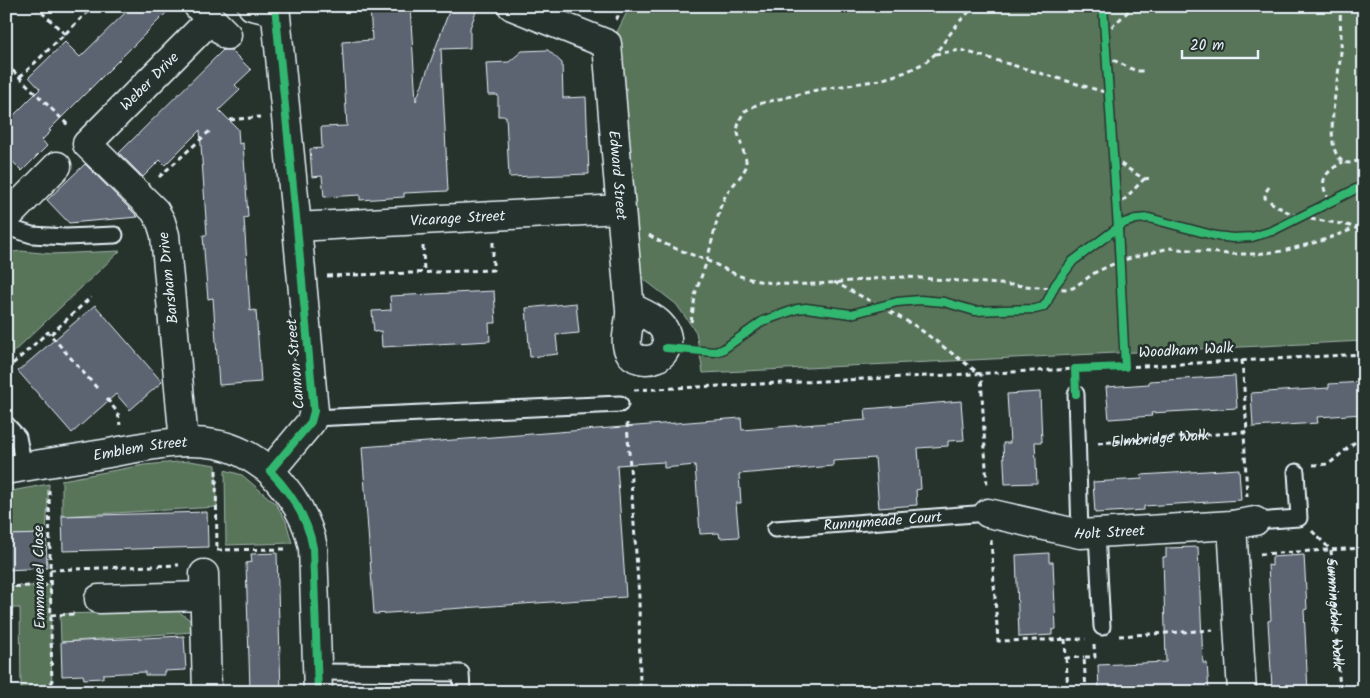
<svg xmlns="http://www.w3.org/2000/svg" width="1370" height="698" font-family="Kalam,sans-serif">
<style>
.green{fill:#59745a;stroke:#a0b2a9}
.building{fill:#5c6471;stroke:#e8f1f8}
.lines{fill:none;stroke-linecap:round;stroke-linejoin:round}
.lane-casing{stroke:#e8f1f8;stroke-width:19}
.street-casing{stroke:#e8f1f8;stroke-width:31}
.secondary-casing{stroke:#e8f1f8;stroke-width:31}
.path{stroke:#e8f1f8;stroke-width:3;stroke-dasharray:5 4;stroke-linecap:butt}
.lane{stroke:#26332d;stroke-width:15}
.street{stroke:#26332d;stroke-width:28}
.secondary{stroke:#26332d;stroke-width:28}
.cycleway-casing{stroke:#26332d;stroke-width:11}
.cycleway{stroke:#33b770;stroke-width:8}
.labels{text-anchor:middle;stroke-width:5;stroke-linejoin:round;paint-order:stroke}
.street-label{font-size:15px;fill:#e8f1f8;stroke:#26332d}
</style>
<rect width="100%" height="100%" fill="#26332d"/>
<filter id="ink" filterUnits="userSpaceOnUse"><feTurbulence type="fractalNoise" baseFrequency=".02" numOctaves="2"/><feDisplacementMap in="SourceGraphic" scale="10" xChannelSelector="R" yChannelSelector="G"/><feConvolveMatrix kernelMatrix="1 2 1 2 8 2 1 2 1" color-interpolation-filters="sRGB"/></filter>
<g filter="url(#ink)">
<!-- green -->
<path class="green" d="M626 6H1364V341L703 373 696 332 676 304 641 277 616 34 626 14Z
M21 251 52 254 120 251 6 359V253Z
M189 461 216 465 217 507 62 516V480L144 465Z
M225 470 242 475 276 504 286 521 292 543 226 545Z
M49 484 46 534 6 535V492Z
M50 585 52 692H21L20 608H6V587Z
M178 611 190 620 192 632 61 642 60 614Z"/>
<!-- building -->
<path class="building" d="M132 6H173L49 130 51 131 42 140 47 146 22 171 6 155V123L40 89 29 77 65 42 80 57Z
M370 6H410L416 101 451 6H478L470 28V48L441 49 448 191 404 193V197L360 200V195L324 197 322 176 312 177 310 149 322 148 321 127 347 126 342 42 372 40Z
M223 50H231L251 70 235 85 240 90 219 110 238 129 239 144 243 143 248 217 244 218 250 311 256 310 261 382 219 385 213 298 208 299 205 264 203 235H207L200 130 165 165 160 160 143 177 119 153Z
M548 50 562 63 563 98 586 97 589 174 509 177 506 116H498V95H488L486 63 509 62 522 51Z
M85 164 138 217 69 223 47 200Z
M494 291 496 323H489L490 341 382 347 381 331 374 332 372 311 391 310 390 296Z
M576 303 579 333 556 335 558 354 530 357 526 308Z
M95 305 162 382 130 410 116 394 72 433 18 371Z
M1235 376 1237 408 1151 413 1152 416 1109 419 1106 387 1149 384V381Z
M1364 382V414L1317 417 1318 423 1253 427 1251 393 1329 388V384Z
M1040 392 1042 442H1035L1037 483 1005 484 1003 443H1010L1007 394Z
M961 401 964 440 948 441V446L918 448 921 489 916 490 917 505 879 508 875 458 833 461V466L739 474 741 503H736L739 537 720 538 719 533 700 534 695 465 664 468V462L617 465 626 597 374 614 362 447 741 418 742 430 866 420 865 409Z
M1239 469 1241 500 1144 506V510L1095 513 1093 482 1142 479 1141 475Z
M207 512 208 547 63 551 62 516Z
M46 534 47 568 6 570V535Z
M1198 547 1203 663H1207L1209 692H1099L1098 665 1166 662 1163 557H1166V548Z
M277 553 281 692H255V690H250L246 563 252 562 251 554Z
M1049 553V562H1053L1056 629 1052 630V635L1019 637 1016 555Z
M1304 555 1307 609 1304 610 1308 692H1276V687L1272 688 1268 621 1271 620 1268 565 1272 566V557Z
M184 636 186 670 164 671V675H145V672L103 674V678L84 679 83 675 62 676 61 642Z"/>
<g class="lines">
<!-- lane casing -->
<g class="lane-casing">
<g id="lane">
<path d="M6 227 32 235 66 237 115 235"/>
<path d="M1076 394 1080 534"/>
<path d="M313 418 620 404"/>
<path d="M6 424 18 437 24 467"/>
<path d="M1255 521 1299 518 1296 472"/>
<path id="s3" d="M775 529 988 513"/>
<path d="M1097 534 1102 627"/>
<path d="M317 672 461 673 462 692"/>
</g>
</g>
<!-- street casing -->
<g class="street-casing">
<g id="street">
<path d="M198 6 227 35"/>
<path d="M252 6 275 11"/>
<path id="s4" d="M512 6 607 44C614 133 622 221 630 310 631 322 623 341 629 351 633 360 647 362 656 358 661 356 666 351 667 344 669 322 646 315 630 307"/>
<path d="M6 218 57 166"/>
<path id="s5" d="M297 227 620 209"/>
<path id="s6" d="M184 442 165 235 161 222 155 211 87 144 211 19"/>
<path id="s7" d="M988 513 1080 534 1232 525 1255 521"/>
<path d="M1232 525 1242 692"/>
<path d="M204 574 207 692"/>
<path d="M99 599 204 596"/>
</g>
</g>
<!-- secondary casing -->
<g class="secondary-casing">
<g id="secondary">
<path d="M275 6 297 227 314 411 311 422 270 471C291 493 308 518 313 548L318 692"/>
<path id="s8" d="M6 470C40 464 74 459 109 453 143 447 180 438 215 444 236 447 253 458 270 471"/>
</g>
</g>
<!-- path -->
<g class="path">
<path d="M35 6 65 34"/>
<path d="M1341 6C1339 22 1342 37 1341 52 1339 75 1325 137 1337 155 1344 167 1353 163 1364 158"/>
<path d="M616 20 618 16 619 6"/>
<path d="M1105 33 1134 6"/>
<path d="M935 54 961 50 1108 93"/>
<path d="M1105 56 1136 71H1145"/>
<path d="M6 64 70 127"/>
<path d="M20 77 94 6"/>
<path d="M230 120 260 117"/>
<path d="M1113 159 1144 179 1116 208"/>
<path d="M159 177 212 129"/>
<path d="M1144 179 1150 178"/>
<path d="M1269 187 1265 193V198C1276 206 1287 213 1299 216 1321 223 1343 221 1364 231"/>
<path d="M1329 200C1318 180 1324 173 1343 162"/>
<path d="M649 235C669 248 687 252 708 261 720 266 731 273 743 277 796 293 853 278 907 277L1065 289 1073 288 1096 272 1120 261 1169 248 1229 254H1255L1283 251 1321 241 1364 225"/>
<path d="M423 246 424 273"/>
<path d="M327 276 493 270V242"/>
<path d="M834 282 880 306 917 327 981 375 987 487"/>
<path d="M691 322 696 291 707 261 720 208 726 194 743 173 746 167V160L737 130 740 119 745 111 758 104 817 90 880 80 906 72 926 62 935 54 959 22 972 9 977 6"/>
<path d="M51 334 91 297"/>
<path d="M1242 360 1247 431 1244 432"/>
<path d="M1125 367 1364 354"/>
<path d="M6 370 48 332 97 388"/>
<path d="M634 390 1075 369"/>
<path d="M107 399 118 413 120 425"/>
<path d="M627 423 639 597 640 692"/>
<path id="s1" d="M1098 443 1244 432 1247 497"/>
<path d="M1313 465 1329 464 1355 442 1364 441"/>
<path d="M216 470 217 551"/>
<path d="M49 490 52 692"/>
<path id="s2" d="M1312 531 1331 550 1340 692"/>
<path d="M991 540 998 641 1086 639"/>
<path d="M217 550 286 549"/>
<path d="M1260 554 1364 548"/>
<path d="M50 570 179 565"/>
<path d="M6 587 50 585"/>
<path d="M51 615 77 614"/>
<path d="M1119 636 1213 630"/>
<path d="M1065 639 1066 658 1084 657"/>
<path d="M1066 658 1068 692"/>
<path d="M165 692 182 691"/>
<path d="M1086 692 1084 657H1095L1094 645"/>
</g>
<!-- lane -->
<use href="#lane" class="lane"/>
<!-- street -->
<use href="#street" class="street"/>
<!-- secondary -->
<use href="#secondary" class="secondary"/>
<!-- cycleway casing -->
<g class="cycleway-casing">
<path id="cycleway" d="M275 6 297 227 314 411 311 422 270 471C291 493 308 518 313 548L318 692
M666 348 714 352 722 350 763 321 797 309 806 308 851 314 897 302 920 300 944 302 975 311 1035 309 1043 307 1047 302 1055 285 1073 261 1124 223 1136 219 1149 218 1216 236 1233 238 1252 237 1272 231 1364 185
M1076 394 1075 369 1125 367 1118 228 1103 6"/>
</g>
<!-- cycleway -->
<use href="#cycleway" class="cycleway"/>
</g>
</g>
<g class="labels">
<!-- street labels -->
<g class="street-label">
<text dy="5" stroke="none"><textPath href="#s6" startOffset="418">Weber Drive</textPath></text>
<text dy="5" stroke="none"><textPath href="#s4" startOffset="234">Edward Street</textPath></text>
<text dy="5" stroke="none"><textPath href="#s5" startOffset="161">Vicarage Street</textPath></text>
<text transform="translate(168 278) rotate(-96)" y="5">Barsham Drive</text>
<text transform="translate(1186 350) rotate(-3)" y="5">Woodham Walk</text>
<text transform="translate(295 364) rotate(-95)" y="5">Cannon Street</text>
<text dy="5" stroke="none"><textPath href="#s1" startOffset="62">Elmbridge Walk</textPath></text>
<text dy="5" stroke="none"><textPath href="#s8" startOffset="136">Emblem Street</textPath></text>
<text dy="5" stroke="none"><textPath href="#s3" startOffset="108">Runnymeade Court</textPath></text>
<text dy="5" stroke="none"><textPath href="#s7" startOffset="124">Holt Street</textPath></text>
<text transform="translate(39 577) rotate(-91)" y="5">Emmanuel Close</text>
<text dy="5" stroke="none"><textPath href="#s2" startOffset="90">Sunningdale Walk</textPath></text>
</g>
</g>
<!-- margin -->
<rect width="1370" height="698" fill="none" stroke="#26332d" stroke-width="25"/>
<rect x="12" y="12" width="1345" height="673" fill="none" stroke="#e8f1f8" stroke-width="2" filter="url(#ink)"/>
<!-- scale -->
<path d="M1182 50v8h76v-8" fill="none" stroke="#e8f1f8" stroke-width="2.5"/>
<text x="1190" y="50" font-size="15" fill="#e8f1f8" stroke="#26332d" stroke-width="4" paint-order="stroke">20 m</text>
</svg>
